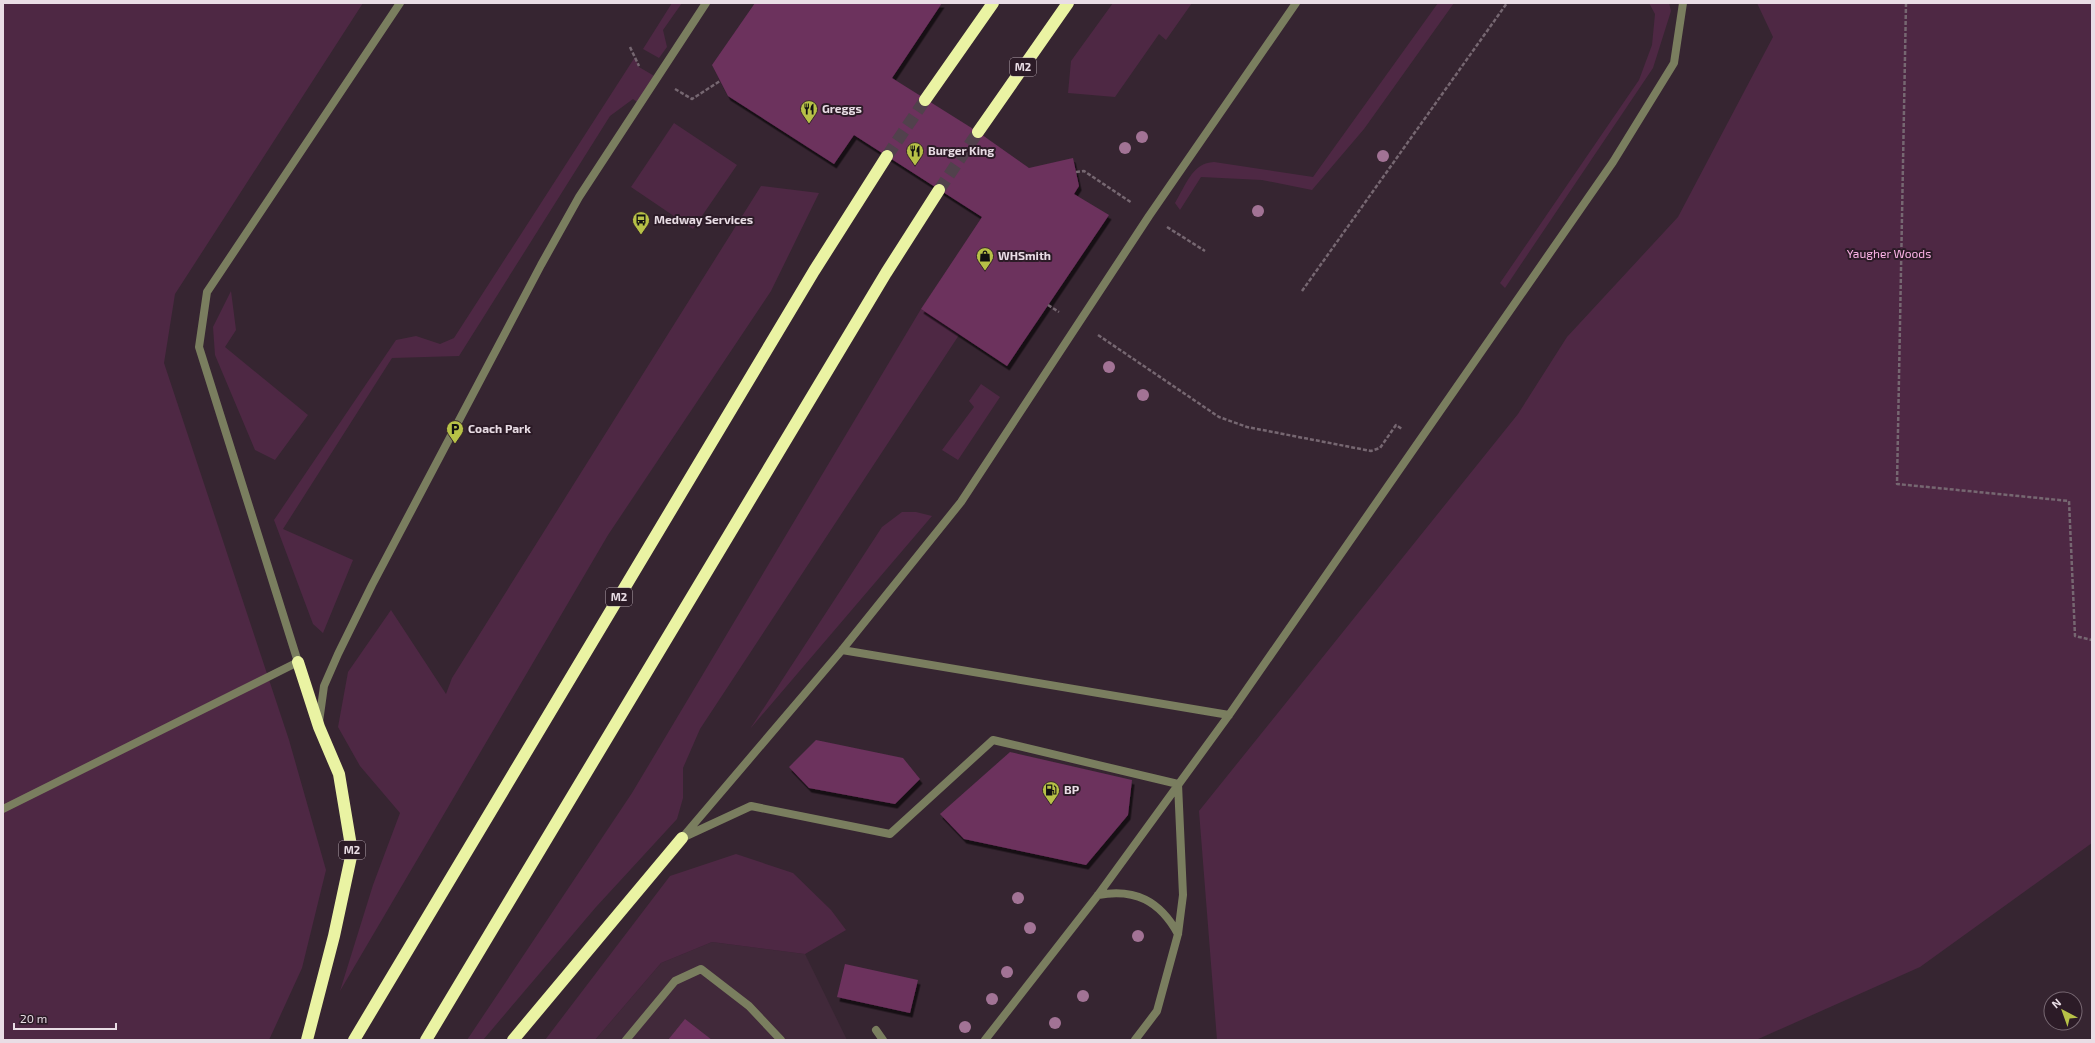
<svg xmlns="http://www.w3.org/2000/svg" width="2095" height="1043" font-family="'Exo 2',sans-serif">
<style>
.built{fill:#41293a}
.green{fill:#4e2844}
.building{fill:#6c315d;filter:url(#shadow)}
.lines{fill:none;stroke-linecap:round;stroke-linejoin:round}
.motorway-tunnel{stroke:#51414c;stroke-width:12;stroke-dasharray:12 6;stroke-linecap:butt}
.path{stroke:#766771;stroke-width:2.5;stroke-dasharray:4 2;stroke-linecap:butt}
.service{stroke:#7a7e5f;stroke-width:8}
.motorway{stroke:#eaf3a3;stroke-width:12}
.tree{fill:#a27395}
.labels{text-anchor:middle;stroke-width:4;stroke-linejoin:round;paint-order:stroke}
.shield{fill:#2c1b27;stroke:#b0a3ac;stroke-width:1}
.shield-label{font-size:11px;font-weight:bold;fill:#e9dde5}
.poi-label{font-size:12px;font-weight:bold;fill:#e9dde5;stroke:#2c1b27;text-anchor:start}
.park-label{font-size:12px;fill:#fbb3e6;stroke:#2c1b27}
</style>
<defs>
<filter id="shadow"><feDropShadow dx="2.5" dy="4.5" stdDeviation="0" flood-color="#0009"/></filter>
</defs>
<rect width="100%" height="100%" fill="#362531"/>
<!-- built -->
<path class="built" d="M712 942 805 954 847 1040H595L661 963Z"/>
<!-- green -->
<path class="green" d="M3 3H363L175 294 164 363 289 740 326 870 302 968 269 1040H3Z
M672 3H682L663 30 667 47 659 58 643 49Z
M1113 3H1192L1166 40 1159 34 1115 97 1068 93 1071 61Z
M1438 3H1454L1364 129 1312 190 1262 180 1201 177 1180 210 1175 203C1186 185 1192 163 1214 162L1313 177Z
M1649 3H1669L1671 11 1653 68 1505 288 1500 283 1639 80 1652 45 1655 14Z
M1757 3H2092V843L1920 967 1756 1040H1217L1199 811 1518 414 1567 337 1678 217 1773 37Z
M635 57 639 67 656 77 640 104 633 99 610 116 459 356 392 358 283 529 353 560 323 633 313 624 274 520 396 340 416 336 440 344 454 338Z
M674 123 737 165 693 229 631 187Z
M761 186 819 193 771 291 608 535 340 991 373 885 400 813 360 766 338 727 348 672 391 610 446 694 452 678Z
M231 291 236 330 225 347 308 415 275 460 255 450 215 355 213 327Z
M921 309 959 335 700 729 683 768V798L677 819 596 907 483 1040H467L632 793Z
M981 384 1000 397 958 460 942 450 974 407 969 401Z
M902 512H916L932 516 750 729 882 527Z
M736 854 793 873 831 910 846 930 805 954 712 942 661 963 595 1040H545L670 876Z"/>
<!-- building -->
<path class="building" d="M755 3H942L892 78 978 132 1029 168 1073 158 1079 186 1074 194 1109 215 1007 366 921 309 982 217 854 135 834 164 728 96 712 65Z
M816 740 903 758 920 779 895 804 809 788 789 767Z
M1010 752 1132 780 1128 815 1086 865 964 839 940 814Z
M845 964 918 980 910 1013 837 997Z
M685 1019 712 1040H668Z"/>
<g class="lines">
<!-- motorway-tunnel -->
<path class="motorway-tunnel" d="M887 156 925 100
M939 190 978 132"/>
<!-- path -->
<path class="path" d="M1906 3 1897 484 2069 501 2075 636 2092 640
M630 47 639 66
M675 89 692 99 720 81
M1076 172 1084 171 1132 203
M1167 227 1205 251
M1302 291 1507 3
M1048 305 1059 312
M1098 335 1219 417 1247 427 1371 451 1380 448 1396 425 1402 429"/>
<!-- service -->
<path class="service" d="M842 650 1229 715
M319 722 324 686 338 654 372 585 541 265 579 197 706 3
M3 809 298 662 199 347 207 292 400 3
M684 837 751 806 890 834 993 740 1178 784 1183 895 1178 934 1157 1011 1135 1040
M682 838 842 650 961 502 1149 216 1296 3
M1098 895C1135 888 1160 901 1178 934
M876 1030 883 1040
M626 1040 675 981 701 969 749 1006 781 1040
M985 1040 1098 895 1229 715 1613 162 1674 63 1683 3"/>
<!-- motorway -->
<path class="motorway" d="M925 100 993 3
M978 132 1068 3
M298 662 319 727 339 774 352 852 334 936 307 1040
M354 1040 814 271 887 156
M426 1040 886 273 939 190
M513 1040 682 838"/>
</g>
<!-- trees -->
<g class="tree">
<circle cx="1142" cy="137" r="6"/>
<circle cx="1125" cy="148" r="6"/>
<circle cx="1383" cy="156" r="6"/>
<circle cx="1258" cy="211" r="6"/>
<circle cx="1109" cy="367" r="6"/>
<circle cx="1143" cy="395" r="6"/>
<circle cx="1018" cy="898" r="6"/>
<circle cx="1030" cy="928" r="6"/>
<circle cx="1138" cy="936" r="6"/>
<circle cx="1007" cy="972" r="6"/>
<circle cx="1083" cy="996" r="6"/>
<circle cx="992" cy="999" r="6"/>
<circle cx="1055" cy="1023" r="6"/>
<circle cx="965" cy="1027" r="6"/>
</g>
<!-- icons -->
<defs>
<g id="restaurant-pin" transform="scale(0.9)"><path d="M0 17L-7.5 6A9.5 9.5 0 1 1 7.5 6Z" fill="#b7c147" stroke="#2c1b27"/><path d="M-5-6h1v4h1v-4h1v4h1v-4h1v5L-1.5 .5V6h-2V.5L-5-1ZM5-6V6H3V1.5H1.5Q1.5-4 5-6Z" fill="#111"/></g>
<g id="bus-pin" transform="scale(0.9)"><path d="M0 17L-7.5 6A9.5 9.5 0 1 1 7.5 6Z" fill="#b7c147" stroke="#2c1b27"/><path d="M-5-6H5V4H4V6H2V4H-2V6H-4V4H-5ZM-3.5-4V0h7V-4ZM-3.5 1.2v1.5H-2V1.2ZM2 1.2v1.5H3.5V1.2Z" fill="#111"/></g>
<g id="shop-pin" transform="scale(0.9)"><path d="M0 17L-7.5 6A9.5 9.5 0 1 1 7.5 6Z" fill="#b7c147" stroke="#2c1b27"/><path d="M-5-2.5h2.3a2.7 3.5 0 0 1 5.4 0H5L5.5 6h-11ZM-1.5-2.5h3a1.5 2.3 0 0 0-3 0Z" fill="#111"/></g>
<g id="parking-pin" transform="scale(0.9)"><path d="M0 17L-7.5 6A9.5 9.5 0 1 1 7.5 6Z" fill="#b7c147" stroke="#2c1b27"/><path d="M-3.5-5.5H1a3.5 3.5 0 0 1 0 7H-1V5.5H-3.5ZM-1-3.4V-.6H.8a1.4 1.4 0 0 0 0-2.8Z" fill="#111"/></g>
<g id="fuel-pin" transform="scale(0.9)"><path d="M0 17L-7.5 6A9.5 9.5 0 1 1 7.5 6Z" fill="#b7c147" stroke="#2c1b27"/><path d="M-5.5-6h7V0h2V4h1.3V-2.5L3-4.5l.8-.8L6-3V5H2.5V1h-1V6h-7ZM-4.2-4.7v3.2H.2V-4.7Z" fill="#111"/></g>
</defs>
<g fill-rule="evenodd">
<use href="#restaurant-pin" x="809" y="109"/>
<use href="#restaurant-pin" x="915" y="151"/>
<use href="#bus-pin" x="641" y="220"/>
<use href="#shop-pin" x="985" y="256"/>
<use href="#parking-pin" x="455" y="429"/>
<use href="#fuel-pin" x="1051" y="790"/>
</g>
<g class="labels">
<!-- shield labels -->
<g class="shield">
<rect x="1010" y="58" width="26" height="18" rx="3"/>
<rect x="606" y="588" width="26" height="18" rx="3"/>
<rect x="339" y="841" width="26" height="18" rx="3"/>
</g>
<g class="shield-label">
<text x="1023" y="71">M2</text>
<text x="619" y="601">M2</text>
<text x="352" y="854">M2</text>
</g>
<!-- poi labels -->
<g class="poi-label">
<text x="822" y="113">Greggs</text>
<text x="928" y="155">Burger King</text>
<text x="654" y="224">Medway Services</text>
<text x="998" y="260">WHSmith</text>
<text x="468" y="433">Coach Park</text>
<text x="1064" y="794">BP</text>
</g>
<!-- park labels -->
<g class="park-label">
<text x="1889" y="258">Yaugher Woods</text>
</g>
</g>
<!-- border -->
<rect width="2095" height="1043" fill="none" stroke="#e9dde5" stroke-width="8"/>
<!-- north arrow -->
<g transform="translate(2063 1011) rotate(319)"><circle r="19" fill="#2c1b27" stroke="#786973"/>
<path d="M0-3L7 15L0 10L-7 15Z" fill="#b7c147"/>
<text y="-6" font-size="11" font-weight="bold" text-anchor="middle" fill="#e9dde5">N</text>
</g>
<!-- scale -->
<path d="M14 1023v6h102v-6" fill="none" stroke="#e9dde5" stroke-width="2"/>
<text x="20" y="1023" font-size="12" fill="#e9dde5" stroke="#2c1b27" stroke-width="3" paint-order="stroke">20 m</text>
</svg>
